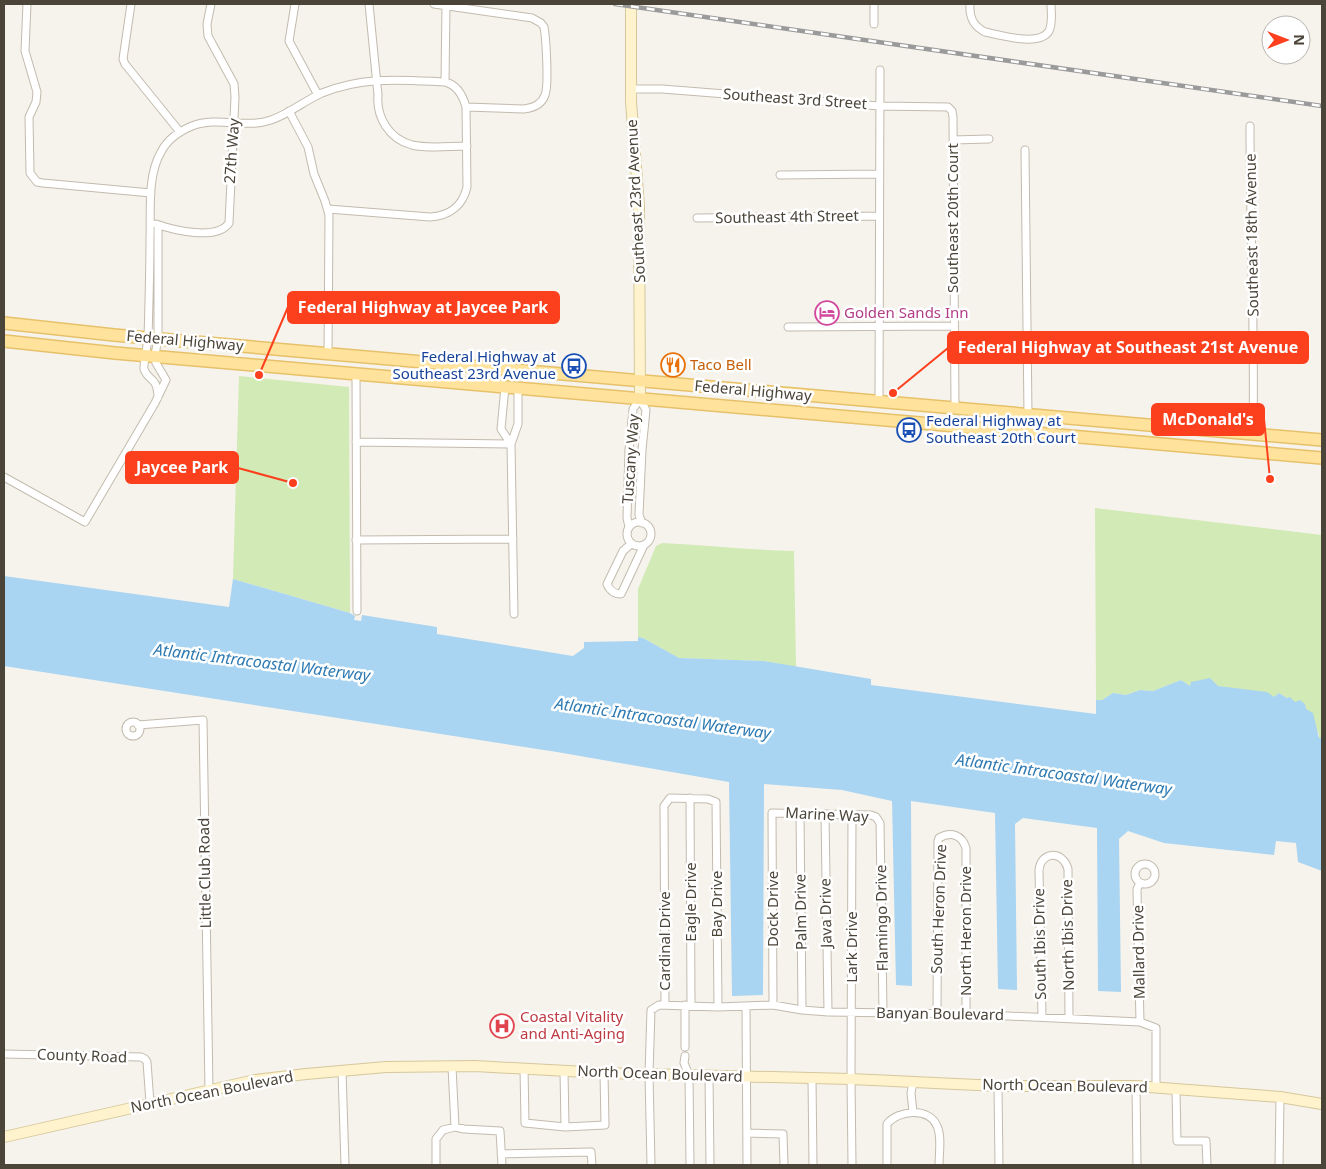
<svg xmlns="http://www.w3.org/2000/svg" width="1326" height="1169" font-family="'Noto Sans',sans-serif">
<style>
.green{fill:#d2eab5}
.water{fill:#a9d4f2}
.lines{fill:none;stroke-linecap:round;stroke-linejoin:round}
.street-casing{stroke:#c2bbae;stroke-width:9}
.secondary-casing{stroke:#d6c79b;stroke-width:12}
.primary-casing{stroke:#e6c16a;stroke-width:14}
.street{stroke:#fff;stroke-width:7}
.secondary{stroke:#fff3cd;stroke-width:10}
.primary{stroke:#ffe39c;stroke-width:11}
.rail-casing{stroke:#9a9a9a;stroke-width:4.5}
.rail{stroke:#fff;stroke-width:2.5;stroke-dasharray:8;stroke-linecap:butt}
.labels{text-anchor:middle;stroke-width:5;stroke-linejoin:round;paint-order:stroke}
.street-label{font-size:15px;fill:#4b4439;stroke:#fff}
.hotel-label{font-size:15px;fill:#b23c85;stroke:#fff;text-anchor:start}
.transit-label{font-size:15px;fill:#164399;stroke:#fff;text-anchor:end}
.food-label{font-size:15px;fill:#c56008;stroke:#fff;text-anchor:start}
.health-label{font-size:15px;fill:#be3a42;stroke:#fff;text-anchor:start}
.water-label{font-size:16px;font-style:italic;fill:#2e7ab2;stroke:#fff}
.leader{fill:none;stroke:#fc3f1d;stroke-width:2}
.callout-dot{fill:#fc3f1d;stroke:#fff;stroke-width:2}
.callout{fill:#fc3f1d;stroke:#fc3f1d;stroke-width:2}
.callout-label{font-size:16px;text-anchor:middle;font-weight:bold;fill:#fff}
</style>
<rect width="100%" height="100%" fill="#f6f3ec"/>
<!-- green -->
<path class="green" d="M239 376 349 387 350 613 233 579Z
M1095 508 1322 535V738H1319V734L1306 709 1279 693 1274 698 1218 686H1190L1181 680 1153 691 1140 690 1126 695 1113 693 1102 700H1096Z
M662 543C706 545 749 550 794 551L796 667 764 661 679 658 643 638 638 637V589L656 546Z"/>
<!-- water -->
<path class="water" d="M4 576 229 607 233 579 350 613 355 616 354 620 361 621 362 615 437 627V634L573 656 584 648V642L638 641V637L643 638 679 658 764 661 871 679V685L1096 714V700H1102L1113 693 1126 695 1140 690 1153 691 1181 680 1190 686 1191 682 1210 678 1218 686 1267 692 1274 697 1279 693 1287 698 1290 697 1295 702 1300 700 1305 704 1306 709 1313 713 1319 738H1322V871L1298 862 1296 843 1276 841 1274 855 1164 843 1128 831 1119 839 1121 992 1098 991 1097 828 1023 818 1015 824 1017 990 998 989 995 813 911 801 912 986 896 985 892 801 842 790 764 784 763 995 732 996 729 782 557 752 4 666Z"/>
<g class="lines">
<!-- street casing -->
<g class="street-casing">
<path id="street" d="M27 4 25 51 37 92 36 102 29 117 30 173 37 182 43 183 151 193
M131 4 123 59 125 64 180 132
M295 4 289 41 318 95
M369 4 378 95C376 117 389 139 412 145 429 149 449 146 467 146
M434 4 532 18 541 23 544 27C546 38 549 86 545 95 542 104 533 108 524 109L466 107
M874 4V24
M970 4C969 17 973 26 985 32 1000 35 1040 47 1049 31 1053 23 1051 12 1051 4
M445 82 446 5
M631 89H662L879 106 948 107 952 111 953 117 955 408
M289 111 308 147 314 174 325 201 329 215 328 354
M1250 126C1250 229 1255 332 1253 434
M953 140 989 139
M1025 150 1028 415
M780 175 879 174
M697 218 878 216
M156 224C173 230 217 241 229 223L235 97 234 84 208 36 207 24 211 4
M788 327 954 326
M356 374 357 611
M505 387 501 429 511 444
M158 397C157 375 148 382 144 369 143 366 148 343 148 337 149 304 150 271 150 238 151 211 147 176 161 152 167 140 180 131 192 126 218 116 245 129 271 120 289 114 304 101 322 93 364 76 401 80 445 82 458 85 463 96 466 107L467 187C463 205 450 216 430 217L328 209
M879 401 880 70
M356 442 511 444
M4 477 85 522 155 403 166 380 156 363 155 355 158 338V225
M627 534a12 12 0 1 1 24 0a12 12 0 1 1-24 0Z
M629 527 627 518 629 450 633 409 640 399 646 410 642 450 639 515 642 523
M356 540 513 539
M631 544 623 551 607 584C610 591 614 594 621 594L623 590 644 545
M514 614 511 444 518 424V388
M126 729a7 7 0 1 1 14 0a7 7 0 1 1-14 0Z
M138 725 203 720 209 1090
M690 798 691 1005
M800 813 802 1010
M825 814 828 1012
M852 814 851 1079 852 1165
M1135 874a10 10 0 1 1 20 0a10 10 0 1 1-20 0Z
M665 1004 664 806 670 798 708 799 716 802 718 1007
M773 1005 772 813 871 815 876 817 880 823 883 1012
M746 1006 747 1165
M937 1014 938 841 939 838C951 831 962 835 966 848V1014
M1042 1017 1039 871C1040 851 1063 850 1068 869L1069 1018
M1140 1022 1137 889 1140 883
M685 1047V1005
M4 1054 141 1057 145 1059 147 1062 150 1103
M685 1056 684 1063 689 1075 690 1165
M452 1067 455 1127
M524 1068 525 1123 565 1127 605 1125 604 1073
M342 1071 345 1165
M564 1071 565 1127
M709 1076 710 1165
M812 1079 813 1165
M913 1082 911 1093 913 1112
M998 1086 999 1165
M1136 1086 1137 1165
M1176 1090 1177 1141H1206L1207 1165
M747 1133 783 1134 784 1165
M501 1154 591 1152 592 1165
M436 1165V1139L443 1130 455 1127 464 1129 500 1131 502 1165
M651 1165 649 1074 651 1010 659 1005 718 1007 773 1005 802 1010 828 1012 966 1014 1140 1022 1156 1028V1087
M887 1165V1124C898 1110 929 1107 937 1126 942 1136 939 1154 939 1165
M1279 1165 1280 1097"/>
</g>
<!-- secondary casing -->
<g class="secondary-casing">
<path id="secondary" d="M631 4V102L639 206 640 399
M4 1137 255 1080 306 1074 386 1067 475 1066 604 1073 851 1079 998 1086H1136L1280 1097 1322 1104"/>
</g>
<!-- primary casing -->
<g class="primary-casing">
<path id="primary" d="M4 323 114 335 1322 440
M4 341 115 353 1322 458"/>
</g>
<!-- street -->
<use href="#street" class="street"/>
<!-- secondary -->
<use href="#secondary" class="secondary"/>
<!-- primary -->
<use href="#primary" class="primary"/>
<!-- rail casing -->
<g class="rail-casing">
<path id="rail" d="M615 4 1322 106"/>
</g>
<!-- rail -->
<use href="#rail" class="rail"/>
</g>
<!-- icons -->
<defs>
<g id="hotel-ring" transform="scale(1.25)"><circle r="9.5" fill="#fff" stroke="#d1479c" stroke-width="1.5"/><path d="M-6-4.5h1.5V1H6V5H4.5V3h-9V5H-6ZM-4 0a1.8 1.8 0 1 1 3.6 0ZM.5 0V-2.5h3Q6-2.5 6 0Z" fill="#d1479c"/></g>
<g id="restaurant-ring" transform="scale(1.25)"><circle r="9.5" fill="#fff" stroke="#e8710a" stroke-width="1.5"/><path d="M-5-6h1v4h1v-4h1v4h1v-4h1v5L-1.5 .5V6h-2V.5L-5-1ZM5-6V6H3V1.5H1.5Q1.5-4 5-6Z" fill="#e8710a"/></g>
<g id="bus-ring" transform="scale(1.25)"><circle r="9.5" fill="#fff" stroke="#1a4fb4" stroke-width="1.5"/><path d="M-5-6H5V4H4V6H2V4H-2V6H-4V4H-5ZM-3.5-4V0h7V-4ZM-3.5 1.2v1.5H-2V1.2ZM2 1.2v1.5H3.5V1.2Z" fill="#1a4fb4"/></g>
<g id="hospital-ring" transform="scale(1.25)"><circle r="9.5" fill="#fff" stroke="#e0444e" stroke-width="1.5"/><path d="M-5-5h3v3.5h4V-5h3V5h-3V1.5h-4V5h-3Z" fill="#e0444e"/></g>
</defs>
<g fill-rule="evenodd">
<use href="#hotel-ring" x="827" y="313"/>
<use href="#restaurant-ring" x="673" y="365"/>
<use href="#bus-ring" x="574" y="366"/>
<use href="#bus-ring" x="909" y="430"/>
<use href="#hospital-ring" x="502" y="1026"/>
</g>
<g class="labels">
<!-- street labels -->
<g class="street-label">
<text transform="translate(795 99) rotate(4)" y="5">Southeast 3rd Street</text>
<text transform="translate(232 151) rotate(-86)" y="5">27th Way</text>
<text transform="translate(636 201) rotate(-93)" y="5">Southeast 23rd Avenue</text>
<text transform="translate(787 217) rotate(-1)" y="5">Southeast 4th Street</text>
<text transform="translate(953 218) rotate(-90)" y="5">Southeast 20th Court</text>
<text transform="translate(1252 235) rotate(-91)" y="5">Southeast 18th Avenue</text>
<text transform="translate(185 341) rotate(5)" y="5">Federal Highway</text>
<text transform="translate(753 391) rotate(5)" y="5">Federal Highway</text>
<text transform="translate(631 459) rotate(-86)" y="5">Tuscany Way</text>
<text transform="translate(827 815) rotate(3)" y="5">Marine Way</text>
<text transform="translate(205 873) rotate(-91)" y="5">Little Club Road</text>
<text transform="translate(691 902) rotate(-90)" y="5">Eagle Drive</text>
<text transform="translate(717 904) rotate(-90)" y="5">Bay Drive</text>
<text transform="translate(773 909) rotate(-90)" y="5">Dock Drive</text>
<text transform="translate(939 909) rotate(-88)" y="5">South Heron Drive</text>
<text transform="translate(801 912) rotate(-91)" y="5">Palm Drive</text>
<text transform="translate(826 913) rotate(-91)" y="5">Java Drive</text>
<text transform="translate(882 918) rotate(-91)" y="5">Flamingo Drive</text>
<text transform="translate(966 931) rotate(-90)" y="5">North Heron Drive</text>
<text transform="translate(1068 935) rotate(-91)" y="5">North Ibis Drive</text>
<text transform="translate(665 941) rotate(-90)" y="5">Cardinal Drive</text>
<text transform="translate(1040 944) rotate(-91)" y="5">South Ibis Drive</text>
<text transform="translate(852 947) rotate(-90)" y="5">Lark Drive</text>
<text transform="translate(1139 952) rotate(-91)" y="5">Mallard Drive</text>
<text transform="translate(940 1014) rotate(1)" y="5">Banyan Boulevard</text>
<text transform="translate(82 1056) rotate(2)" y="5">County Road</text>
<text transform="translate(660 1074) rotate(2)" y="5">North Ocean Boulevard</text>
<text transform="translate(1065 1086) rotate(1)" y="5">North Ocean Boulevard</text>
<text transform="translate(212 1092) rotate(-11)" y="5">North Ocean Boulevard</text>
</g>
<!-- hotel labels -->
<g class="hotel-label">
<text x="844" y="318">Golden Sands Inn</text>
</g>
<!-- transit labels -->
<g class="transit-label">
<text x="556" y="362">Federal Highway at<tspan x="556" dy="17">Southeast 23rd Avenue</tspan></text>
<text x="926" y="426" text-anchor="start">Federal Highway at<tspan x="926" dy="17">Southeast 20th Court</tspan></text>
</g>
<!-- food labels -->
<g class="food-label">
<text x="690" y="370">Taco Bell</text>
</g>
<!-- health labels -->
<g class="health-label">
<text x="520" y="1022">Coastal Vitality<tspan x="520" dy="17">and Anti-Aging</tspan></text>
</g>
<!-- water labels -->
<g class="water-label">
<text transform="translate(262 662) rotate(7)" y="6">Atlantic Intracoastal Waterway</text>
<text transform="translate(663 718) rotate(8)" y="6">Atlantic Intracoastal Waterway</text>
<text transform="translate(1064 774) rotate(8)" y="6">Atlantic Intracoastal Waterway</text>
</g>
</g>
<!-- callouts -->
<path class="leader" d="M259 375L288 307M893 393L948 348M1270 479L1264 419M293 483L238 468"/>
<g class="callout-dot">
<circle cx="259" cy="375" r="5"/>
<circle cx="893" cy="393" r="5"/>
<circle cx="1270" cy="479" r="5"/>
<circle cx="293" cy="483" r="5"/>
</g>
<g class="callout">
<rect x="288" y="292" width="271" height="31" rx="5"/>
<rect x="948" y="332" width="360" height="31" rx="5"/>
<rect x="1152" y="404" width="112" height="31" rx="5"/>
<rect x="126" y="452" width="112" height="31" rx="5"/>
</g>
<g class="callout-label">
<text x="423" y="313">Federal Highway at Jaycee Park</text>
<text x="1128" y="353">Federal Highway at Southeast 21st Avenue</text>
<text x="1208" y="425">McDonald's</text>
<text x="182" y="473">Jaycee Park</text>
</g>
<!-- border -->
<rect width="1326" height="1169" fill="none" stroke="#4b4439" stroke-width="10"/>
<!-- north arrow -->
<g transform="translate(1286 40) rotate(90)"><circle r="24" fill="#ffffff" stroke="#b7b4b0"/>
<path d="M0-4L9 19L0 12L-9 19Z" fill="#fc3f1d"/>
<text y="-8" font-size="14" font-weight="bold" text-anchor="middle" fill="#4b4439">N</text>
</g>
</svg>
